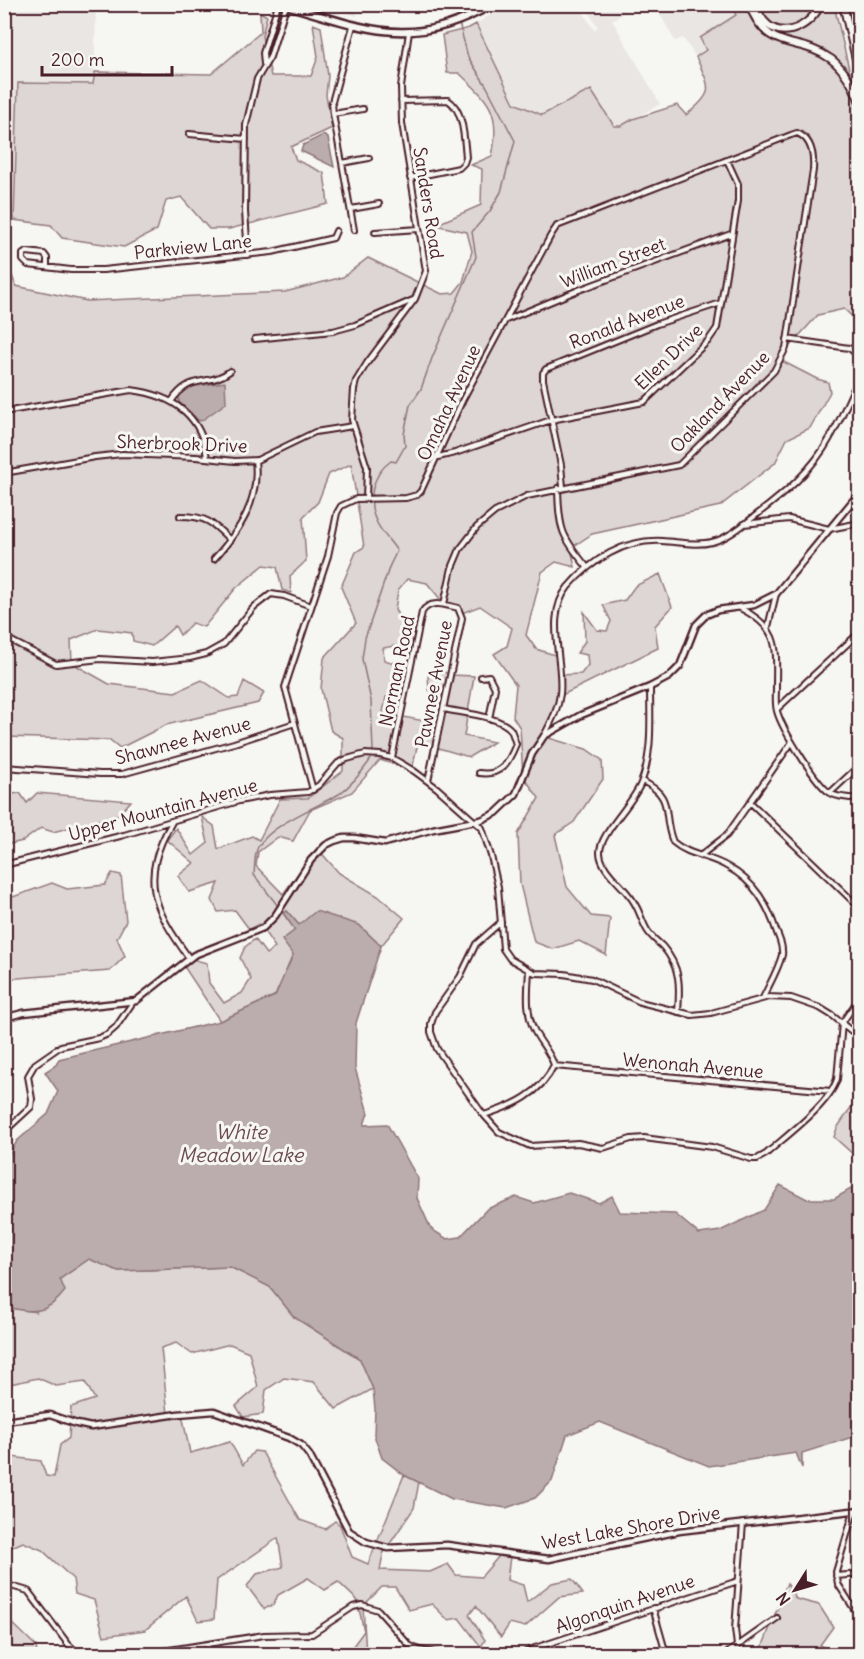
<svg xmlns="http://www.w3.org/2000/svg" width="864" height="1659" font-family="Delius,sans-serif">
<style>
.built{fill:#e9e6e3}
.green{fill:#ddd6d5;stroke:#947a80;stroke-width:1.5}
.water{fill:#bbadae;stroke:#8e747a;stroke-width:1.5}
.lines{fill:none;stroke-linecap:round;stroke-linejoin:round}
.stream{stroke:#8e747a;stroke-width:1.5}
.minor-casing{stroke:#4a1f2b;stroke-width:8}
.tertiary-casing{stroke:#4a1f2b;stroke-width:9}
.primary-casing{stroke:#4a1f2b;stroke-width:10}
.motorway-casing{stroke:#4a1f2b;stroke-width:10}
.minor{stroke:#f6f6f2;stroke-width:4}
.tertiary{stroke:#f6f6f2;stroke-width:4.5}
.primary{stroke:#f6f6f2;stroke-width:5}
.motorway{stroke:#f6f6f2;stroke-width:6}
.labels{text-anchor:middle;stroke-width:6;stroke-linejoin:round;paint-order:stroke}
.street-label{font-size:18px;fill:#4a1f2b;stroke:#f6f6f2}
.water-label{font-size:20px;font-style:italic;fill:#6c4a52;stroke:#f6f6f2}
</style>
<rect width="100%" height="100%" fill="#f6f6f2"/>
<filter id="ink" filterUnits="userSpaceOnUse"><feTurbulence type="fractalNoise" baseFrequency=".0167" numOctaves="2"/><feDisplacementMap in="SourceGraphic" scale="12" xChannelSelector="R" yChannelSelector="G"/><feConvolveMatrix kernelMatrix="1 2 1 2 8 2 1 2 1" color-interpolation-filters="sRGB"/></filter>
<g filter="url(#ink)">
<!-- built -->
<path class="built" d="M5 5H96L94 84 16 173 14 220 9 243H5Z
M321 5H470L444 15 442 8 357 7V16Z
M506 5H579L594 30 598 27 584 5H638L612 20 660 104 621 126H614L591 90 542 115 514 103 476 24Z
M655 5H731L736 14 700 38 706 50 696 57 683 38 675 41Z"/>
<!-- green -->
<path class="green" d="M731 5H834L853 86 850 88 859 110V323L844 309 818 315 778 359 817 379 828 382 830 392 810 428 787 439 775 463 720 506 592 534 571 548 575 567 556 562 542 572 526 635 536 649 558 656 559 675 581 674 588 665 587 655 577 653 585 641 584 612 597 630 607 631 611 621 603 605 625 600 635 586 660 574 672 607 655 626 658 648 560 696 542 736 586 749 602 760 603 779 574 822 555 835 567 887 591 916 610 918 606 955 579 941 553 949 534 942 520 884 518 834 539 798 523 776 520 728 513 717 516 685 494 654 507 646 512 628 480 606 462 613 445 605 427 583 407 579 398 590 395 610 401 620 420 623 416 642 383 648 384 660 405 666 398 694 386 697 383 713 439 724 446 701 429 690 428 675 435 668 451 675 474 676 464 736 494 742 469 757 418 742 412 770 380 760 352 792 310 810 293 841 278 837 258 852 256 866 283 894 317 848 339 873 378 896 404 918 381 946 359 925H299L287 911 283 913 295 930 293 955 276 995 220 1021 183 965 192 959 207 963 209 983 224 1003 242 993 251 979 240 958 245 947 255 939 266 954 275 947 259 924 249 929 235 910 218 912 212 900 219 883 189 892 178 876 194 863 167 840 176 828 193 855 208 843 202 817 214 826 218 849 252 836 259 840 280 799 308 798 343 771V738L331 731 321 689 324 658 356 623 341 587 356 552 364 547 351 464 329 474 318 502 303 517 306 561 290 576 291 593 282 590 277 567 264 565 236 588 204 627 192 623 180 635 175 626 152 646 133 641 132 633 98 629 71 640 72 663 109 684 175 692 202 680 229 698 238 697 244 681 264 693 258 703 166 725 120 748 110 740 5 737V243H9V268L16 286 87 301 285 292 343 277 368 258 442 294 454 293 463 282 472 251 467 232 435 225 481 205 482 169 471 165 492 156C501 112 490 102 459 73H447L442 35 469 28 476 24 514 103 542 115 591 90 614 126H621L633 119 677 105 686 115C716 92 710 88 696 57L706 50 700 38 736 15Z
M260 12 267 16 262 36 271 76H311L318 57 313 24 321 27 328 76 326 95 332 128 291 147 296 160 324 173 328 204 229 229H209L181 197 166 201 157 230 124 247 62 238 51 225 14 220 18 83 93 84 95 72 211 74 261 32Z
M20 793 27 803 37 793 131 801 118 815 53 832 41 828 23 841 5 845V795Z
M112 873 121 875 126 921 117 938 125 956 110 971 5 979V896L13 897 52 883 67 889 105 885Z
M859 1076V1114L855 1118 854 1155 834 1137 837 1128 852 1106Z
M89 1259 119 1271 230 1267 270 1287 294 1317 360 1359 373 1389 336 1409 314 1382 284 1378 266 1390 263 1414 243 1417 236 1406 258 1387 249 1352 230 1344 192 1354 176 1343 161 1348 168 1414 183 1419 190 1453 230 1442 243 1465 254 1451 262 1452 300 1520 325 1529 335 1521 340 1525 352 1557 368 1564 404 1475 419 1482 414 1508 383 1554 380 1570 430 1572 448 1564 456 1575 481 1577 499 1556 510 1557 507 1580 523 1585 527 1602 552 1583 572 1579 583 1594 559 1597 525 1627 510 1623 501 1637 476 1606 469 1615 485 1640 481 1647 459 1618 448 1620 432 1604 409 1610 395 1587H382L363 1606 366 1654H347L364 1631 357 1600 338 1582 325 1590 308 1578 278 1595 273 1605 264 1609 247 1586 257 1574 283 1567 278 1538 217 1580 214 1619 198 1621 186 1596 145 1630 104 1636 94 1600 75 1594 73 1579 42 1550 23 1542 5 1550V1456L41 1461 46 1476 54 1477 60 1445 69 1438 71 1407 95 1399 85 1382 56 1386 38 1378 5 1385 4 1307 36 1312 60 1279Z
M787 1583 796 1599 819 1605 833 1627 820 1645 838 1654H766L762 1648Z
M6 1617 36 1646 37 1654H5L4 1618Z"/>
<!-- water -->
<path class="water" d="M323 135 328 138 334 167 301 151 303 145Z
M225 382 226 403 201 421 198 420 179 402V395L189 387Z
M287 911 299 925 316 911 359 925 381 946 356 1023 355 1068 368 1113 364 1125 387 1124 418 1179 417 1198 431 1229 447 1239 460 1237 487 1209 516 1197 534 1203 569 1193 599 1203 612 1196 620 1212 675 1214 699 1234 720 1231 764 1210 780 1185 807 1199H834L854 1187 859 1189V1435L802 1453V1468L796 1453 709 1466 600 1422 567 1435 552 1481 535 1498 506 1508 452 1499 404 1475 382 1458 374 1435 375 1409 373 1389 360 1359 294 1317 270 1287 230 1267 118 1271 89 1259 60 1279 65 1291C46 1316 32 1312 5 1307V1162L17 1141 48 1114 58 1091 45 1072 56 1065 59 1059 220 1021 275 996 293 955 282 940 295 930 283 913Z"/>
<g class="lines">
<!-- stream -->
<path class="stream" d="M373 751 371 701 362 659 365 638 390 565 397 551C391 542 382 533 377 523 366 502 372 474 391 461L396 462 405 446 404 434 410 405 421 389 432 358 476 257 472 232 490 211 501 192 515 141 487 87 468 57 454 4
M278 906 254 875C255 866 254 854 258 847 271 824 317 807 339 794 352 785 362 772 371 759"/>
<!-- minor casing -->
<g class="minor-casing">
<path id="minor" d="M353 26 332 102 333 114 363 109
M264 64 263 53 278 4
M401 101 448 100C464 110 464 139 466 157L464 163 459 168 410 178
M333 114 342 163 369 158
M189 134 246 139
M342 163 354 230
M351 209 379 204
M375 232 419 229
M248 255 245 212 246 125 257 79 270 57 286 6
M47 267V258L44 254 27 252 23 254V260L28 265 71 270H103L272 252 333 238 336 231
M506 320 576 291 731 234
M255 339 333 331 355 325 413 300
M787 339 849 348 860 357
M171 402C192 371 208 388 230 371
M4 412 131 390C172 395 202 415 207 458
M438 457 455 453 551 420 644 402 708 341 717 328 738 201V184L727 160
M4 473 95 457 122 454 196 457 235 461 257 460 315 432 353 426
M563 487 561 465 543 380V373L546 369 657 324 721 303
M558 488C559 529 561 536 587 567
M366 499 367 467 352 420 354 389 356 381 367 363 415 299 426 271 402 123 401 87 409 32
M180 516C206 516 212 522 230 540
M744 524 789 519 829 529 860 523
M214 559C240 530 260 501 255 460
M740 608C781 629 776 647 776 688 776 695 775 704 777 711 781 727 818 788 832 794 840 798 851 798 860 799
M768 627 776 594
M4 637 56 664 100 659 152 662 190 658 206 654 224 644 254 607 271 594 284 596 311 606
M481 677 489 676 495 688 489 719
M650 687C650 719 653 753 641 783 633 804 599 834 600 853 601 869 619 882 628 894 639 906 640 918 647 930 651 937 658 942 663 947 681 968 680 986 678 1012
M444 709C461 713 501 716 511 730 513 734 514 739 516 744 508 764 501 776 479 773
M777 709 860 632
M544 736C551 722 558 710 560 694 564 660 544 617 568 587 591 560 625 539 662 541 679 542 696 546 712 542 728 538 742 526 755 516 784 494 812 471 830 438 842 418 849 397 860 377
M392 758 422 612C430 599 446 605 458 608L462 618 460 628 428 781
M4 767 100 774H122L234 743 295 723
M642 781C676 797 661 814 673 842 689 856 711 856 728 867 755 882 768 905 777 933 780 940 783 947 782 955 778 970 769 985 763 998
M313 790 285 687 328 556 337 513 341 506 356 499 406 498 417 495 421 491 463 399 551 235 557 226 791 135 797 133C812 139 814 156 813 170L786 348 774 371 679 465 527 496 495 512 477 527 460 549 452 568 444 604
M830 793 860 765
M750 802 860 908
M172 822C139 879 153 908 189 958
M700 856 727 835 792 742
M4 865 124 835 239 801 270 795 308 792 319 785 338 763 347 759 365 754 380 755 392 758 414 771 437 788 482 828 491 856 498 887 503 949 510 959 529 970C528 990 525 1013 535 1032 541 1044 550 1052 554 1065 541 1094 513 1106 484 1115
M501 922 476 944 460 977 435 1012 431 1024V1032L437 1049 482 1113 499 1132 530 1146 578 1143 603 1148 631 1139 644 1138 712 1147 751 1159H757L766 1154C787 1135 829 1105 837 1079L842 1023 860 997
M529 970 535 973 564 974 592 979 640 1002 692 1015 711 1013 769 997 791 998 820 1008 833 1016 860 1038
M554 1066 831 1091
M4 1132 31 1107 32 1099 28 1076 35 1064 61 1046 99 1038 108 1034 116 1027 133 1002
M854 1511 836 1572 838 1584 860 1618
M836 1576 860 1574
M4 1584 28 1591 68 1644 79 1654
M653 1608 666 1654
M207 1645 212 1654
M144 1654 264 1635 312 1634 353 1607 362 1605 378 1610 409 1645 419 1650 440 1654
M522 1654 535 1648 738 1581
M726 1654 777 1618
M738 1654 735 1629 743 1523"/>
</g>
<!-- tertiary casing -->
<g class="tertiary-casing">
<path id="tertiary" d="M4 1018 23 1013 136 1001 194 955 263 928 275 916 311 860 326 845 334 841 344 838H354L385 843 433 829 481 820 496 813 516 794 532 754 544 736 581 715 650 687 669 677 680 666 696 625 706 615 718 610 754 605 776 594 860 492
M4 1421 50 1415 77 1424 91 1427 178 1414 214 1411 289 1438 301 1445 309 1455 349 1531 366 1542 388 1548 447 1545 549 1559 679 1531 860 1510"/>
</g>
<!-- primary casing -->
<g class="primary-casing">
<path id="primary" d="M281 4C364 27 411 53 493 4"/>
</g>
<!-- motorway casing -->
<g class="motorway-casing">
<path id="motorway" d="M749 4C768 55 798 35 831 59 844 69 854 87 860 102
M756 4C766 44 806 35 821 4
M843 4 860 76
M856 4 860 19"/>
</g>
<!-- minor -->
<use href="#minor" class="minor"/>
<!-- tertiary -->
<use href="#tertiary" class="tertiary"/>
<!-- primary -->
<use href="#primary" class="primary"/>
<!-- motorway -->
<use href="#motorway" class="motorway"/>
</g>
</g>
<g class="labels">
<!-- street labels -->
<g class="street-label">
<text transform="translate(428 203) rotate(81)" y="6">Sanders Road</text>
<text transform="translate(193 247) rotate(-6)" y="6">Parkview Lane</text>
<text transform="translate(613 263) rotate(-21)" y="6">William Street</text>
<text transform="translate(627 322) rotate(-21)" y="6">Ronald Avenue</text>
<text transform="translate(669 357) rotate(-44)" y="6">Ellen Drive</text>
<text transform="translate(720 402) rotate(-46)" y="6">Oakland Avenue</text>
<text transform="translate(449 403) rotate(-65)" y="6">Omaha Avenue</text>
<text transform="translate(182 444) rotate(2)" y="6">Sherbrook Drive</text>
<text transform="translate(397 671) rotate(-78)" y="6">Norman Road</text>
<text transform="translate(434 684) rotate(-79)" y="6">Pawnee Avenue</text>
<text transform="translate(183 741) rotate(-15)" y="6">Shawnee Avenue</text>
<text transform="translate(163 810) rotate(-15)" y="6">Upper Mountain Avenue</text>
<text transform="translate(693 1066) rotate(5)" y="6">Wenonah Avenue</text>
<text transform="translate(631 1528) rotate(-10)" y="6">West Lake Shore Drive</text>
<text transform="translate(625 1604) rotate(-19)" y="6">Algonquin Avenue</text>
</g>
<!-- water labels -->
<g class="water-label">
<text x="241" y="1139">White<tspan x="241" dy="23">Meadow Lake</tspan></text>
</g>
</g>
<!-- margin -->
<rect width="864" height="1659" fill="none" stroke="#f6f6f2" stroke-width="24"/>
<rect x="12" y="12" width="840" height="1635" fill="none" stroke="#4a1f2b" stroke-width="2" filter="url(#ink)"/>
<!-- north arrow -->
<g transform="translate(795 1590) rotate(233)" stroke="#f6f6f2" stroke-width="4.5" paint-order="stroke">
<path d="M0-4.5L10 22L0 15L-10 22Z" fill="#4a1f2b"/>
<text y="-9" font-size="16" font-weight="bold" text-anchor="middle" fill="#4a1f2b">N</text>
</g>
<!-- scale -->
<path d="M42 66v9h130v-9" fill="none" stroke="#4a1f2b" stroke-width="3"/>
<text x="51" y="66" font-size="18" fill="#4a1f2b" stroke="#f6f6f2" stroke-width="4.5" paint-order="stroke">200 m</text>
</svg>
